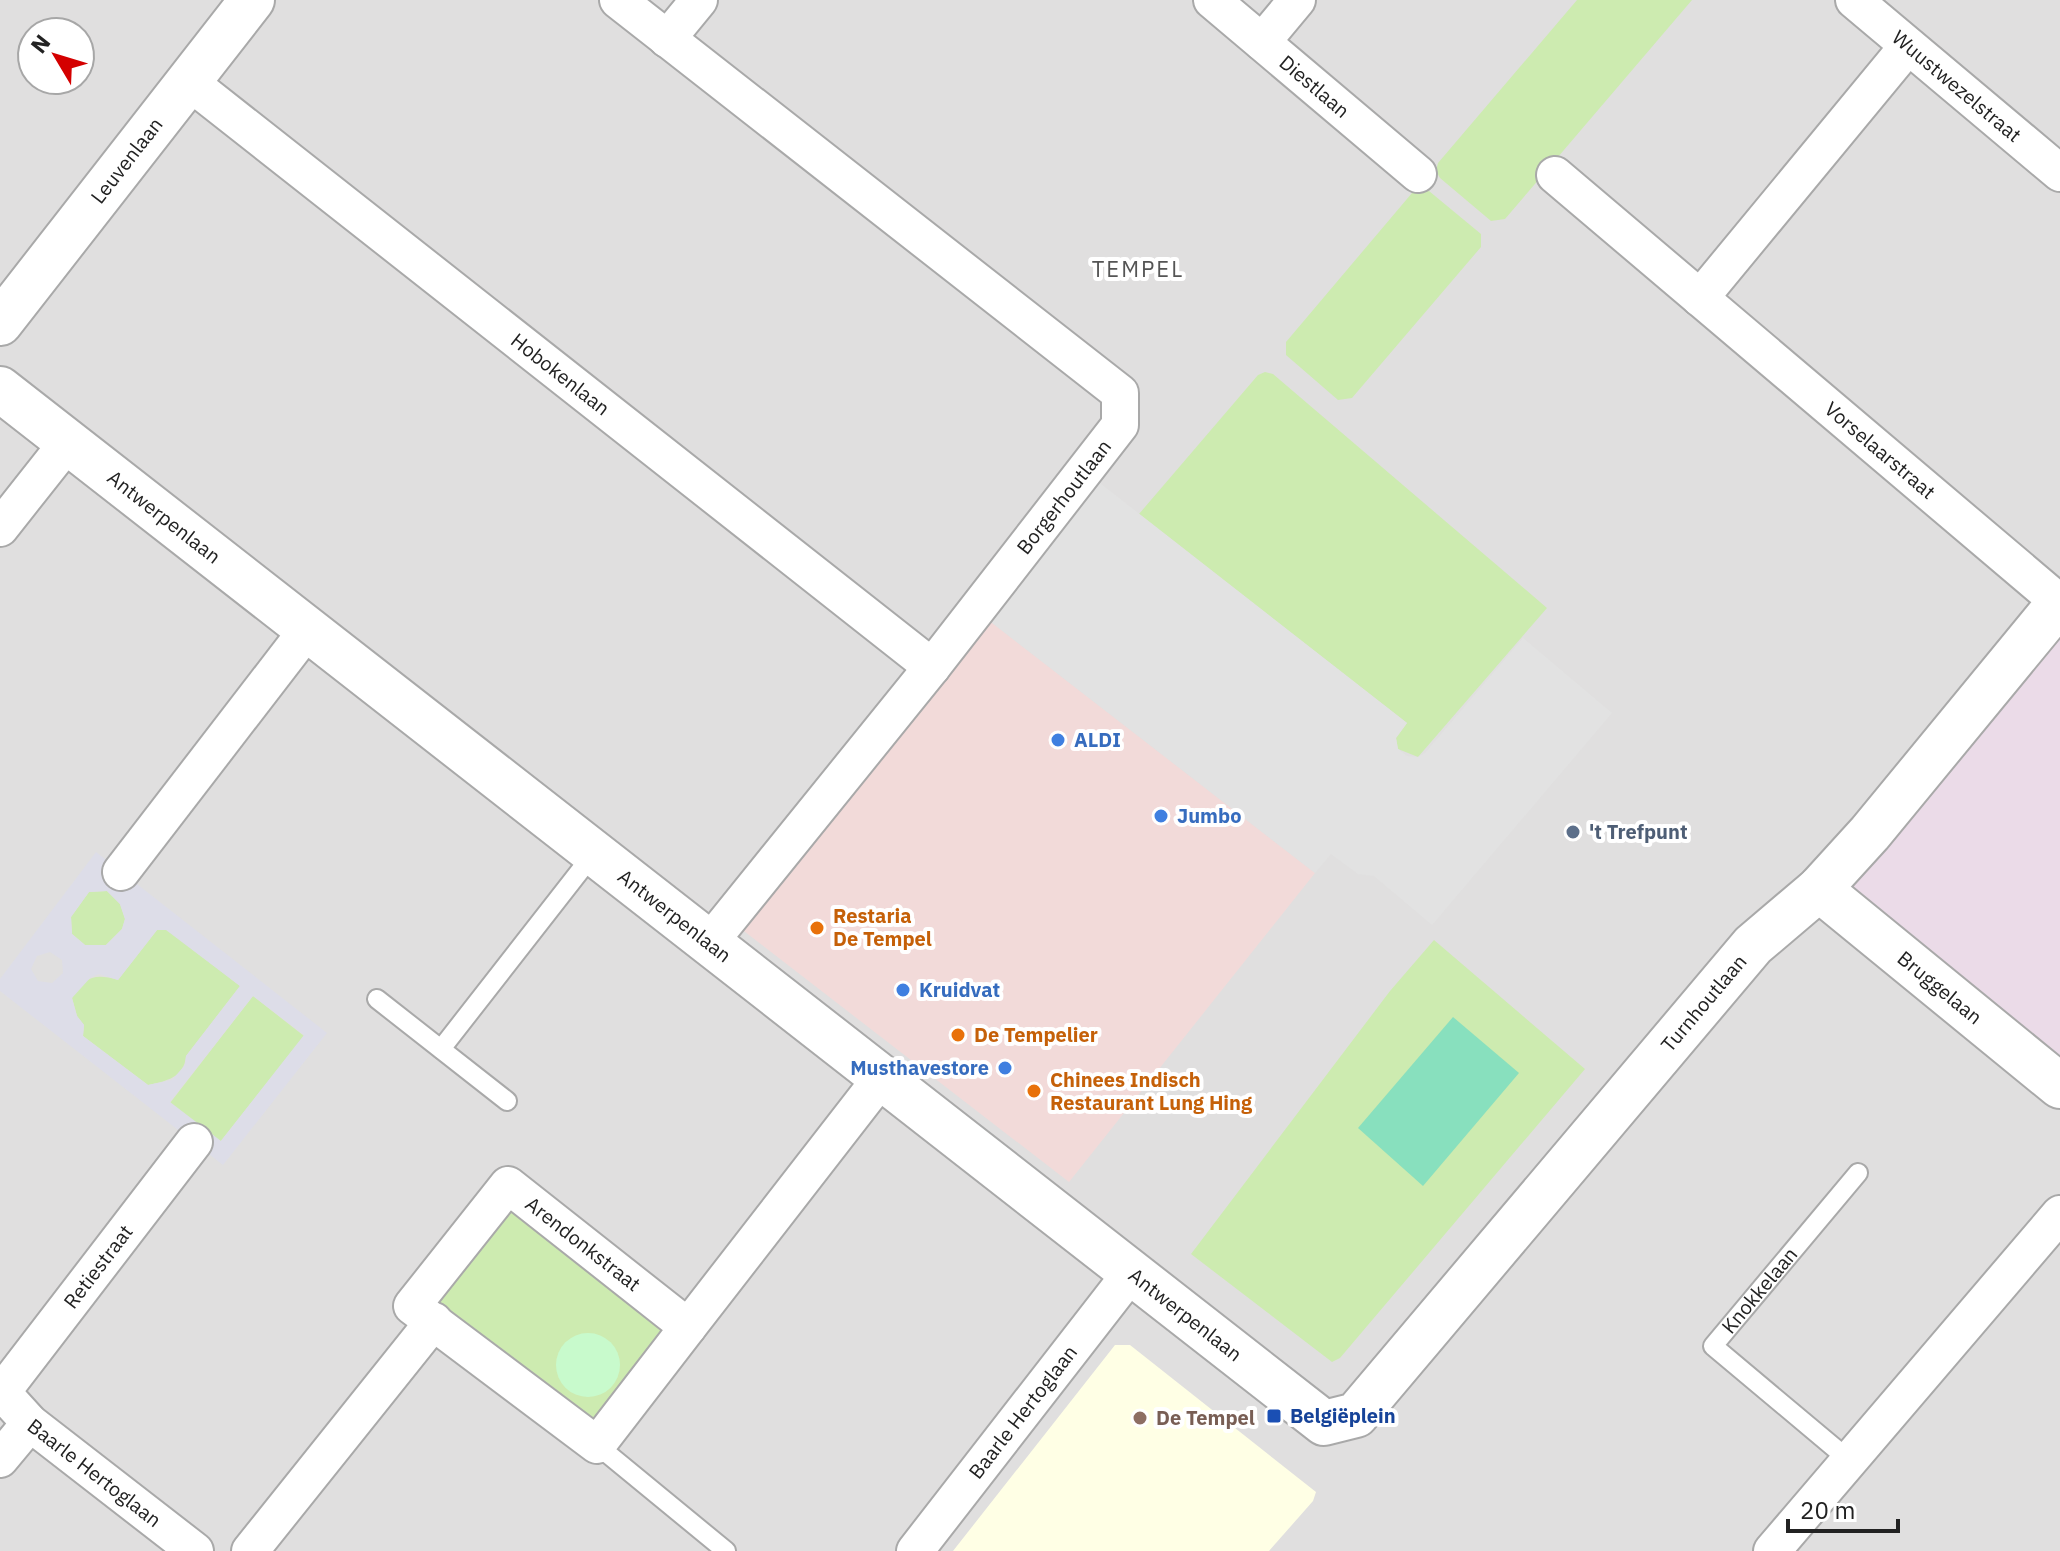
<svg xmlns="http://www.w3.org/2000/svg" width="2060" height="1551" font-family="'IBM Plex Sans',sans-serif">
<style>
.residential{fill:#e0dfdf;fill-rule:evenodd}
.commercial{fill:#f2dad9}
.industrial{fill:#ebdbe8}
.education{fill:#ffffe5}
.grass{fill:#cdebb0}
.park{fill:#c8facc}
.pitch{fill:#88e0be}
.parking{fill:#e2e2e2}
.plaza{fill:#dddde8;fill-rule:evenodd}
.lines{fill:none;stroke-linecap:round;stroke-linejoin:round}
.service-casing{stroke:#a9a9a9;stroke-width:22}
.minor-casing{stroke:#a9a9a9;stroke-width:40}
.tertiary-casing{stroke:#a9a9a9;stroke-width:48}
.service{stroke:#fff;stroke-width:18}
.minor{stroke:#fff;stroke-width:36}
.tertiary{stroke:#fff;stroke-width:44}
.shop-dot{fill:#3f7fe0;stroke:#fff;stroke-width:3}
.service-dot{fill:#5c6f8a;stroke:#fff;stroke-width:3}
.food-dot{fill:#e8710a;stroke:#fff;stroke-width:3}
.transit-dot{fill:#1a4fb4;stroke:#fff;stroke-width:3}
.education-dot{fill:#8d6e63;stroke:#fff;stroke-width:3}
.labels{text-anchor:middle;stroke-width:8;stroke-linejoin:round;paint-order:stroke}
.street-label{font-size:20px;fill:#222;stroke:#fff}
.shop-label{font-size:20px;font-weight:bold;fill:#366cbe;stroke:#fff;text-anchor:start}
.service-label{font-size:20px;font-weight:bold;fill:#4e5e75;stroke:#fff;text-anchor:start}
.food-label{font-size:20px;font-weight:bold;fill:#c56008;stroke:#fff;text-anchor:start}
.transit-label{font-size:20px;font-weight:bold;fill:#164399;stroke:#fff;text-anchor:start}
.education-label{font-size:20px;font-weight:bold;fill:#785e54;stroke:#fff;text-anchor:start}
.neighbourhood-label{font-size:22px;letter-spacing:2px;fill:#555;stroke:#fff}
</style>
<rect width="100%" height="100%" fill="#f2efe9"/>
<!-- residential -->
<path class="residential" d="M0 0H2060V1551H0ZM32 32H80V80H32Z"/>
<!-- commercial -->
<path class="commercial" d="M987 619 1315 873 1069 1182 736 925Z"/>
<!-- industrial -->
<path class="industrial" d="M2060 634V1059L1851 889Z"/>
<!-- education -->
<path class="education" d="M1115 1345H1130L1316 1492 1313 1501 1269 1551H953Z"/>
<!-- grass -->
<path class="grass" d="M1577 0H1692L1505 219 1491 221 1440 178 1436 171 1438 163Z
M1420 189 1429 191 1481 234V247L1352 398 1338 400 1286 355V342L1412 193Z
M1265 372 1273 374 1547 608 1418 757 1398 749 1396 738 1407 723 1139 514 1258 375Z
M107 891 120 904 125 919 122 929 106 945H85L72 934 71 917 89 892Z
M166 929 240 986 186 1056C184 1078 166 1081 148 1085L83 1036 84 1025 77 1016 72 998C85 977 94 973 118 980L157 930Z
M1434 940 1585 1069 1340 1358 1332 1362 1191 1254 1390 991Z
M253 996 304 1036 220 1142 170 1103Z
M508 1199 669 1325 592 1426 434 1307Z"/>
<!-- park -->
<path class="park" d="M556 1365a32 32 0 1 1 64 0a32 32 0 1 1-64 0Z"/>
<!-- pitch -->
<path class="pitch" d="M1453 1017 1519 1073 1423 1186 1358 1128Z"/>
<!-- parking -->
<path class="parking" d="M1096 480 1407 723 1396 738 1398 749 1407 756 1418 757 1425 753 1523 638 1612 713 1432 925 1374 876 1358 874 1331 854 1315 873 987 619Z"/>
<!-- plaza -->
<path class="plaza" d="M96 852 327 1033 223 1165 0 991V979ZM107 891 120 904 125 919 122 929 106 945H85L72 934 71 917 89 892ZM157 930H166L240 986 186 1056 185 1065 172 1080 148 1085 83 1036 84 1025 77 1016 72 998 91 977 99 974 118 980ZM50 952 62 960 63 973 52 983 38 981 31 969 37 956ZM253 996 304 1035 221 1141 170 1102Z"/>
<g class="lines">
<!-- service casing -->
<g class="service-casing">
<g id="service">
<path d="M377 999 507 1101"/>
<path d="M441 1049 594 853"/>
<path d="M597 1445 726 1551"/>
<path id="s1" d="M1849 1460 1713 1346 1858 1173"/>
</g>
</g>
<!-- minor casing -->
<g class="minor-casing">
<g id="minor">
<path d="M618 0 1120 393V425L932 667 709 943"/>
<path id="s2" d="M1212 0 1418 174"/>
<path id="s3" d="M1854 0 2060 173"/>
<path d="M667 39 699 0"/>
<path d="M1262 42 1297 0"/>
<path id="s4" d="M188 81 932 667"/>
<path id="s5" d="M1555 175 2060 603"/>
<path d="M1700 298 1908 46"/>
<path d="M0 528 68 442"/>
<path d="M121 872 308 629"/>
<path d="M508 1185 688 1327 597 1445 412 1306Z"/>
<path d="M688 1327 882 1077"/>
<path id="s6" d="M0 1390 30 1423 195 1551"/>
<path id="s7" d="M2 1392 194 1142"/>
<path d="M0 1459 30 1423"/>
<path d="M250 1551 434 1321"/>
<path id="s8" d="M915 1551 1131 1273"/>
<path d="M1772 1551 2060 1214"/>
</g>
</g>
<!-- tertiary casing -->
<g class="tertiary-casing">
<g id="tertiary">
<path id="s9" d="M0 323 252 0"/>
<path id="s10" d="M0 389 1324 1423 1356 1415 1753 945 1819 889 1870 833 2060 602"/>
<path id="s11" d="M1819 889 2060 1086"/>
</g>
</g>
<!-- service -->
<use href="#service" class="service"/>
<!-- minor -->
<use href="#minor" class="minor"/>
<!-- tertiary -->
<use href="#tertiary" class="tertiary"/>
</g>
<!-- markers -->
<g class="shop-dot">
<circle cx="1058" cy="740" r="8"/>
<circle cx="1161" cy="816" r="8"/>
<circle cx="903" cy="990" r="8"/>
<circle cx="1005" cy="1068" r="8"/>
</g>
<circle class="service-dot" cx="1573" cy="832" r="8"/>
<g class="food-dot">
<circle cx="817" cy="928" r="8"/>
<circle cx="958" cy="1035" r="8"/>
<circle cx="1034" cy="1091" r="8"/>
</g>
<rect class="transit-dot" x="1266" y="1408" width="16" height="16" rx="4"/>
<circle class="education-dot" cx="1140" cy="1418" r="8"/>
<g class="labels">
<!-- street labels -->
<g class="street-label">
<text dy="7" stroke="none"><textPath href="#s2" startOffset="134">Diestlaan</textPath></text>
<text dy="7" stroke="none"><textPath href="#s3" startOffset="134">Wuustwezelstraat</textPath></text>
<text dy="7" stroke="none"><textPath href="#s9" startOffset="206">Leuvenlaan</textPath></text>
<text dy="7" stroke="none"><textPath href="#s4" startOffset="474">Hobokenlaan</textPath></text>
<text dy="7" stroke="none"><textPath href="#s5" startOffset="426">Vorselaarstraat</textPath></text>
<text transform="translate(1064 497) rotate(-52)" y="7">Borgerhoutlaan</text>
<text dy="7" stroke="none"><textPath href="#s10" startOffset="208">Antwerpenlaan</textPath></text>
<text dy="7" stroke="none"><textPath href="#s10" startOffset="856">Antwerpenlaan</textPath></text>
<text dy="7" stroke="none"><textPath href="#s11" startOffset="156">Bruggelaan</textPath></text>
<text dy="7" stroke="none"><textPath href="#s10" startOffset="2252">Turnhoutlaan</textPath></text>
<text transform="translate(583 1244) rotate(38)" y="7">Arendonkstraat</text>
<text dy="7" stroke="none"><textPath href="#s7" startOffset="158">Retiestraat</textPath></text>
<text dy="7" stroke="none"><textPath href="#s1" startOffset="250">Knokkelaan</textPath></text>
<text dy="7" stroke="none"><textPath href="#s10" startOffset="1504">Antwerpenlaan</textPath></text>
<text dy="7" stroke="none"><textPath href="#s8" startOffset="176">Baarle Hertoglaan</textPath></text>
<text dy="7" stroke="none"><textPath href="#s6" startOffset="126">Baarle Hertoglaan</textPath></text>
</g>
<!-- shop labels -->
<g class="shop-label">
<text x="1074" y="747">ALDI</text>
<text x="1177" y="823">Jumbo</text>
<text x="919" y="997">Kruidvat</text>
<text x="989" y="1075" text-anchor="end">Musthavestore</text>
</g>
<!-- service labels -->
<g class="service-label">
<text x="1589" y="839">'t Trefpunt</text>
</g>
<!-- food labels -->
<g class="food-label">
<text x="833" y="923">Restaria<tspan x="833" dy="23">De Tempel</tspan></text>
<text x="974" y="1042">De Tempelier</text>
<text x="1050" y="1087">Chinees Indisch<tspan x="1050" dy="23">Restaurant Lung Hing</tspan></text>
</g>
<!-- transit labels -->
<g class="transit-label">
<text x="1290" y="1423">Belgiëplein</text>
</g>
<!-- education labels -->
<g class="education-label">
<text x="1156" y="1425">De Tempel</text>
</g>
<!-- neighbourhood labels -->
<g class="neighbourhood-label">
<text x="1138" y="277">TEMPEL</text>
</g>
</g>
<!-- north arrow -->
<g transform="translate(56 56) rotate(308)"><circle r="38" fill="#ffffff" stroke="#a7a7a7" stroke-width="2"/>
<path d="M0-6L14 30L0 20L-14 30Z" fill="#d40000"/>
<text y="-12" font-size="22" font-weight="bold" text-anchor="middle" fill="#222222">N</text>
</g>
<!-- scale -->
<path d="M1788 1519v12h110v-12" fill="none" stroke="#222222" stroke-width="4"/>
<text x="1800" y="1519" font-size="24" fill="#222222" stroke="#ffffff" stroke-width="6" paint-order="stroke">20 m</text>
</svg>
